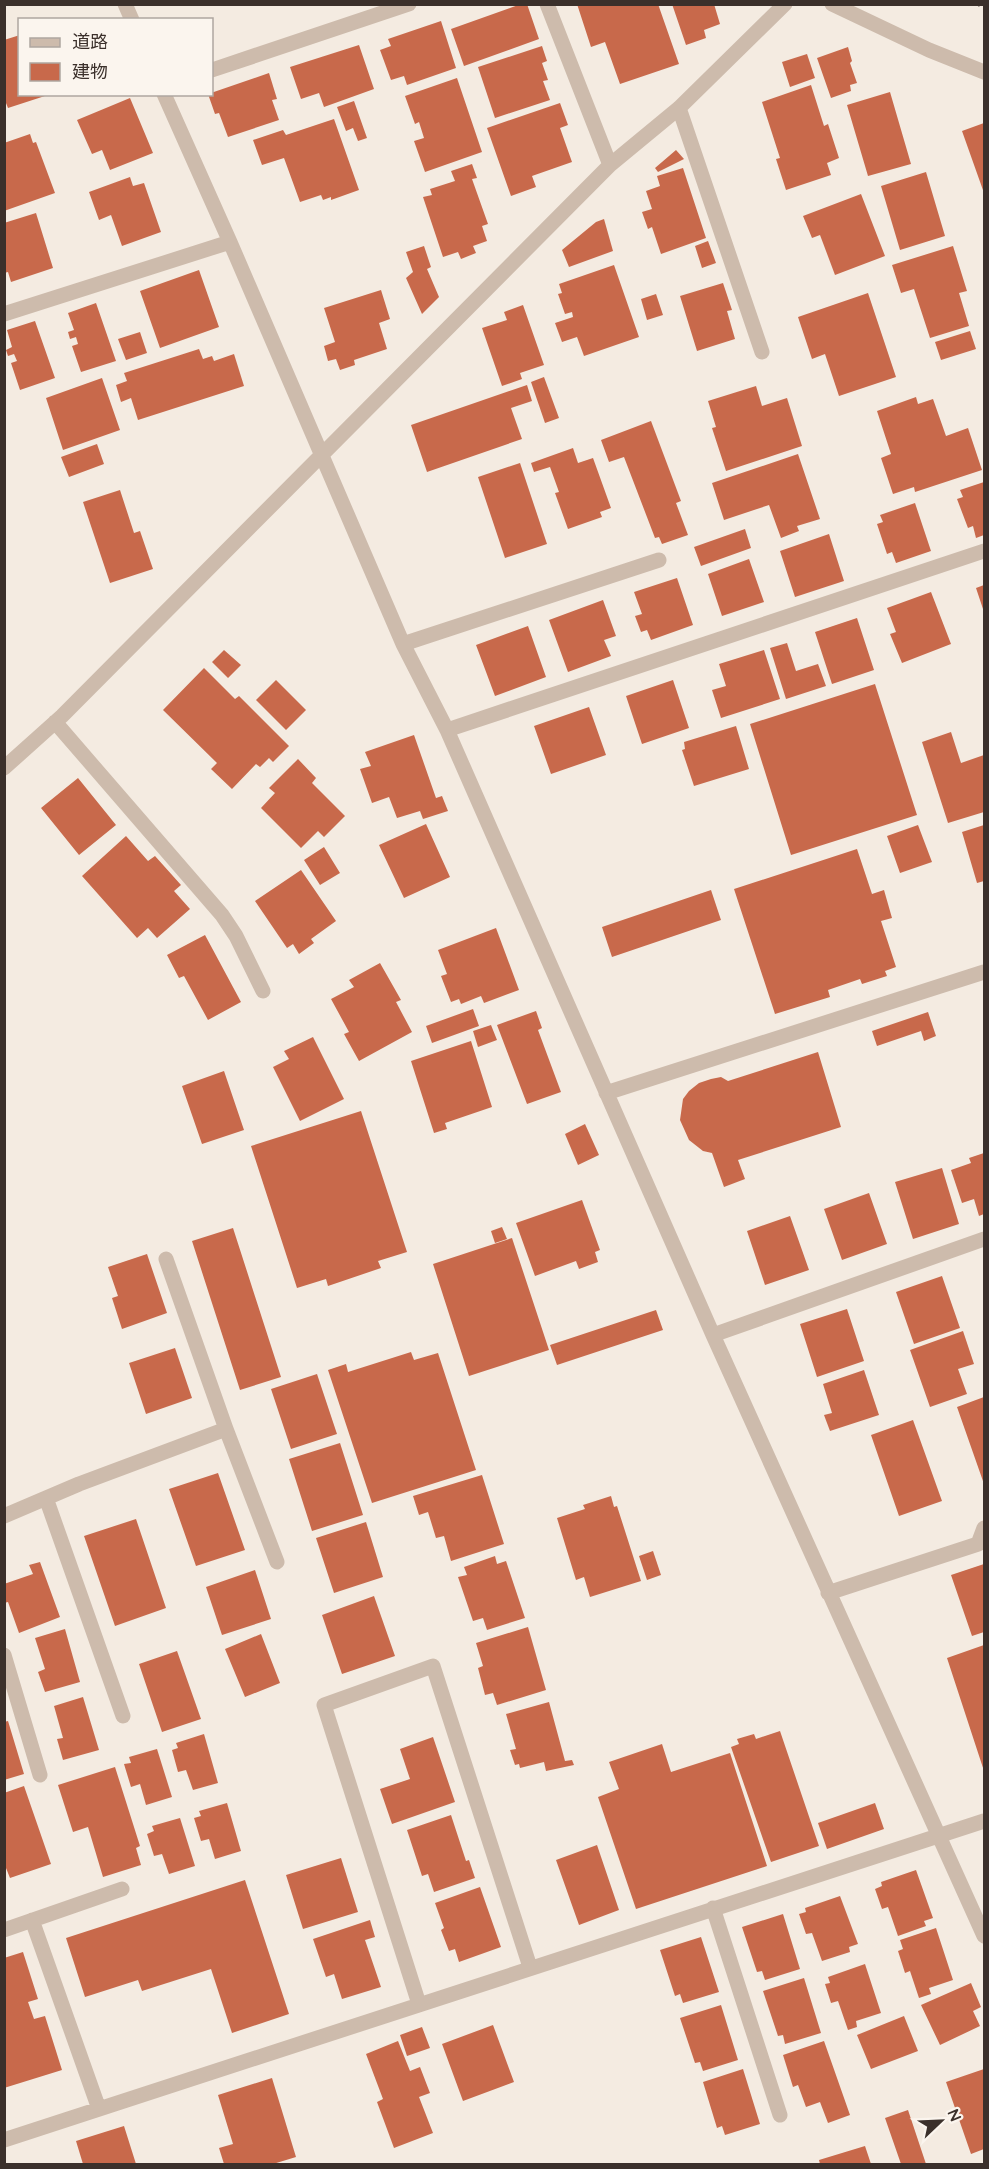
<svg xmlns="http://www.w3.org/2000/svg" width="989" height="2169" font-family="Quicksand,'Noto Sans JP',sans-serif">
<style>
.building{fill:#c8694b}
.lines{fill:none;stroke-linecap:round;stroke-linejoin:round}
.minor{stroke:#cdbbac;stroke-width:15}
.rail{stroke:#3b302b;stroke-width:4.5;stroke-dasharray:1.5 4.5;stroke-linecap:butt}
</style>
<rect width="100%" height="100%" fill="#f4ebe1"/>
<!-- building -->
<path class="building" d="M521 4H527L539 39 464 66 451 29Z
M577 4H658L679 64 620 84 605 42 591 47Z
M672 4H714L720 24 704 30 706 38 686 45Z
M441 21 456 68 407 85 404 76 391 80 380 50 391 46 388 39Z
M20 35V94L48 95 8 108 4 98V40Z
M359 45 374 89 324 107 319 93 301 99 290 67Z
M542 46 547 61 542 63 548 80 543 81 550 100 495 118 478 67Z
M848 47 852 61 850 63 857 83 850 85 851 91 831 98 817 58Z
M807 54 815 78 790 87 782 62Z
M269 73 277 99 272 100 279 120 228 137 219 113 215 114 208 94Z
M457 78 482 152 425 172 414 141 424 138 419 122 415 124 405 96Z
M811 85 824 126 828 124 839 158 827 163 831 175 786 190 776 159 780 158 762 102Z
M890 92 911 164 868 176 847 105Z
M130 98 153 153 110 170 102 150 92 154 77 120Z
M354 101 367 138 358 141 353 128 346 131 337 107Z
M560 103 568 125 560 128 572 162 532 176 536 187 511 196 487 128Z
M334 119 359 190 331 200V197L323 200 321 195 300 202 284 158 262 165 253 140 283 130 286 135Z
M984 123V193L962 131Z
M30 134 33 143 36 142 55 193 4 211V143Z
M676 150 684 159 658 172 655 168Z
M472 164 477 178 472 179 488 224 482 226 487 241 473 246 476 253 461 259 458 252 443 257 423 197 432 195 430 189 455 181 451 171Z
M683 168 706 238 661 254 652 227 648 229 642 212 652 209 646 191 660 186 657 176Z
M926 172 945 236 900 250 881 186Z
M130 177 133 186 144 183 161 232 122 246 111 215 99 220 89 192Z
M861 194 885 256 835 275 820 235 812 238 803 216Z
M36 213 53 268 11 282 8 272 4 273V223Z
M604 219 613 251 569 267 562 250 596 222Z
M708 241 716 263 702 268 695 246Z
M424 246 431 267 427 269 439 297 422 314 406 278 413 272 406 252Z
M953 246 967 291 959 293 969 326 930 338 914 289 901 293 892 265Z
M614 265 639 337 584 356 577 337 562 342 555 323 573 317 572 312 565 314 558 294 562 293 559 284Z
M199 270 219 327 160 348 140 291Z
M723 283 732 310 727 311 735 339 697 351 680 296Z
M381 290 390 319 379 323 387 349 354 360 355 365 340 370 336 359 328 361 324 346 335 342 324 308Z
M868 293 896 377 839 396 825 354 812 359 798 317Z
M656 294 663 315 647 320 641 299Z
M96 303 116 361 81 372 72 346 78 344 76 337 70 339 68 332 74 330 68 313Z
M523 305 544 365 520 373 522 379 502 386 482 328 507 320 504 312Z
M35 321 55 378 20 390 11 363 17 361 14 354 8 356 6 350 12 347 7 330Z
M970 331 976 349 941 360 935 342Z
M140 332 147 353 126 360 118 339Z
M199 349 203 359 212 356 214 361 234 354 244 386 138 420 131 398 121 402 116 385 127 381 124 373Z
M544 377 559 418 545 423 531 382Z
M102 378 120 430 63 450 46 398Z
M527 385 532 401 511 408 522 439 427 472 411 425Z
M756 386 762 406 787 398 802 446 726 471 712 428 716 427 708 401Z
M916 397 918 404 933 399 946 436 968 428 982 470 915 492 914 487 893 494 881 458 891 454 877 411Z
M651 421 681 501 676 503 688 535 662 544 659 537 655 538 624 457 609 462 601 440Z
M97 444 104 464 69 477 61 457Z
M573 448 578 463 593 458 611 508 600 512 602 517 568 529 555 493 559 492 550 467 534 472 531 463Z
M798 454 820 519 797 526 799 531 781 538 769 505 724 520 712 483Z
M520 463 547 544 505 558 478 477Z
M984 482V535L976 538 973 526 968 528 957 499 963 497 960 490Z
M120 490 134 533 140 531 153 569 110 583 83 502Z
M915 503 931 551 896 563 892 552 887 554 877 524 883 522 880 515Z
M745 529 751 548 701 566 694 547Z
M829 534 844 581 795 597 780 551Z
M749 559 764 602 722 616 708 574Z
M677 578 693 625 651 640 647 630 641 632 635 616 642 614 634 592Z
M984 585V612L976 588Z
M931 592 951 644 902 663 890 634 896 632 887 608Z
M603 600 616 636 604 640 611 656 568 672 549 620Z
M857 618 874 670 832 684 815 632Z
M528 626 546 677 495 696 476 645Z
M787 643 796 671 818 664 826 686 786 699 770 648Z
M224 650 241 665 228 678 212 662Z
M764 650 780 699 721 718 712 690 726 686 719 664Z
M204 668 235 699 239 696 289 746 273 762 269 758 260 767 256 764 232 789 211 769 217 763 163 710Z
M276 680 306 710 286 730 256 700Z
M673 680 689 728 642 744 626 696Z
M875 684 917 815 791 855 750 724Z
M589 707 606 755 551 774 534 726Z
M736 726 749 769 694 786 682 750 685 749 684 742Z
M951 732 961 763 984 755V812L948 823 922 742Z
M414 735 436 798 442 796 448 811 423 819 420 811 397 818 389 797 372 803 360 769 371 766 365 752Z
M298 759 316 778 312 783 345 816 324 837 318 831 301 848 261 808 275 793 269 788Z
M78 778 116 825 79 855 41 808Z
M426 824 450 877 404 898 379 845Z
M918 825 932 862 900 873 887 836Z
M984 825V881L977 883 962 832Z
M126 836 148 861 155 856 181 885 174 891 190 909 157 938 148 928 137 938 82 876Z
M324 847 340 873 320 885 304 860Z
M857 849 872 894 884 890 892 918 881 921 896 967 885 971 887 976 862 984 860 979 828 990 830 997 775 1014 734 889Z
M301 870 336 921 311 939 314 943 299 954 293 944 287 948 255 901Z
M711 890 721 920 612 957 602 927Z
M496 928 519 990 484 1003 481 996 461 1004 459 999 451 1002 441 976 447 974 438 950Z
M205 935 241 1002 208 1020 184 976 179 978 167 955Z
M380 963 401 1000 396 1002 412 1032 359 1061 344 1034 349 1032 331 999 354 987 349 980Z
M473 1009 479 1026 432 1043 426 1026Z
M536 1011 542 1028 538 1030 561 1092 527 1104 497 1025Z
M928 1012 936 1036 924 1041 921 1031 877 1046 872 1031Z
M491 1025 497 1040 478 1047 473 1031Z
M313 1037 344 1099 300 1121 273 1067 289 1059 284 1051Z
M471 1041 492 1107 445 1123 447 1129 434 1133 411 1061Z
M818 1052 841 1127 738 1160 745 1179 724 1187 712 1153 703 1151 689 1140 680 1120 683 1099 689 1091 699 1083 711 1079 721 1077 728 1081Z
M224 1071 244 1130 202 1144 182 1086Z
M361 1111 407 1252 378 1261 381 1268 328 1286 326 1279 297 1288 251 1146Z
M585 1124 599 1155 578 1165 565 1134Z
M984 1153V1214L979 1216 974 1199 962 1203 951 1170 971 1163 969 1158Z
M942 1168 959 1224 913 1239 895 1182Z
M869 1193 887 1244 842 1260 824 1209Z
M582 1200 600 1250 595 1252 598 1262 579 1269 576 1261 535 1276 516 1223Z
M790 1216 809 1270 765 1285 747 1231Z
M502 1227 507 1239 495 1243 491 1231Z
M233 1228 281 1377 240 1390 192 1241Z
M512 1238 549 1350 469 1376 433 1264Z
M147 1254 167 1313 122 1329 112 1298 118 1296 108 1267Z
M942 1276 960 1328 914 1344 896 1292Z
M847 1309 864 1361 817 1377 800 1324Z
M656 1310 663 1330 557 1365 550 1345Z
M963 1331 974 1364 958 1369 967 1394 930 1407 910 1350Z
M175 1348 192 1398 146 1414 129 1363Z
M411 1352 414 1360 438 1353 476 1470 372 1503 328 1370 346 1364 348 1372Z
M864 1370 879 1415 830 1431 824 1415 832 1413 823 1384Z
M317 1374 337 1434 291 1449 271 1389Z
M984 1397V1484L957 1407Z
M913 1420 942 1501 899 1516 871 1435Z
M340 1443 363 1515 312 1531 289 1459Z
M218 1473 245 1550 196 1566 169 1489Z
M482 1475 504 1544 451 1561 444 1536 436 1538 428 1512 419 1515 413 1496Z
M611 1496 614 1507 617 1506 641 1581 590 1597 584 1577 576 1580 557 1518 585 1509 583 1505Z
M136 1519 166 1608 115 1626 84 1536Z
M366 1522 383 1577 334 1593 316 1538Z
M653 1551 661 1575 647 1580 639 1556Z
M495 1556 497 1564 506 1561 525 1618 487 1630 483 1618 473 1621 458 1577 467 1575 464 1567Z
M40 1562 60 1617 19 1633 8 1602 4 1603V1584L33 1574 29 1565Z
M984 1564V1632L972 1636 951 1575Z
M255 1570 271 1619 222 1635 206 1587Z
M374 1596 395 1656 342 1674 322 1615Z
M528 1627 546 1690 497 1705 493 1693 485 1695 478 1668 483 1666 476 1643Z
M65 1629 80 1682 45 1692 38 1672 45 1669 35 1638Z
M261 1634 280 1683 245 1697 225 1649Z
M984 1645V1771L947 1658Z
M177 1651 201 1719 162 1732 139 1664Z
M83 1697 99 1750 63 1760 57 1739 63 1738 54 1706Z
M549 1702 565 1761 572 1760 574 1765 546 1771 544 1762 520 1768 519 1764 515 1765 510 1750 516 1749 506 1714Z
M8 1721 24 1774 4 1780V1722Z
M780 1731 819 1846 771 1862 731 1747 739 1744 737 1739 754 1734 756 1739Z
M204 1734 218 1783 193 1790 186 1770 178 1772 172 1750 178 1748 176 1743Z
M433 1737 455 1802 392 1824 380 1789 410 1779 400 1749Z
M662 1744 671 1772 730 1753 767 1866 636 1909 598 1797 619 1789 609 1762Z
M157 1749 172 1797 146 1805 140 1784 131 1787 124 1764 131 1763 129 1757Z
M115 1767 140 1846 136 1848 141 1865 103 1877 88 1827 73 1832 58 1785Z
M24 1786 51 1864 10 1878 4 1863V1793Z
M227 1803 241 1851 215 1859 209 1839 201 1841 194 1818 201 1816 199 1811Z
M875 1803 884 1829 827 1849 818 1823Z
M451 1815 466 1861 469 1860 475 1878 434 1892 428 1874 422 1876 407 1830Z
M180 1818 195 1866 169 1874 162 1854 154 1856 147 1834 154 1831 152 1826Z
M597 1845 619 1910 579 1925 556 1860Z
M341 1858 358 1912 303 1929 286 1875Z
M916 1870 933 1918 924 1921 926 1926 898 1936 888 1907 882 1909 875 1889 882 1886 881 1882Z
M245 1880 289 2014 232 2033 211 1969 142 1991 138 1980 85 1997 66 1938Z
M480 1887 501 1947 459 1962 455 1949 449 1951 441 1930 444 1928 435 1903Z
M840 1896 858 1944 849 1947 850 1952 822 1961 812 1933 806 1934 799 1914 806 1912 805 1908Z
M783 1914 800 1969 765 1980 762 1971 757 1972 742 1927Z
M370 1920 375 1937 365 1940 381 1987 342 1999 334 1974 326 1977 313 1939Z
M936 1928 953 1980 929 1988 931 1994 919 1998 910 1971 905 1973 898 1951 903 1949 900 1940Z
M701 1937 719 1992 683 2003 680 1994 675 1996 660 1950Z
M23 1952 38 1999 28 2002 34 2019 45 2016 62 2070 4 2088V1958Z
M865 1964 881 2013 856 2021 857 2027 848 2030 838 2001 831 2003 825 1984 830 1983 828 1977Z
M804 1978 821 2033 785 2044 783 2035 778 2036 763 1991Z
M971 1983 981 2007 973 2011 980 2026 940 2045 921 2005Z
M721 2005 738 2060 703 2071 700 2062 695 2063 680 2018Z
M904 2016 918 2051 871 2069 857 2035Z
M493 2025 514 2082 463 2101 442 2044Z
M422 2027 430 2048 407 2056 400 2035Z
M398 2041 410 2071 420 2067 430 2093 419 2097 433 2133 394 2148 377 2102 383 2099 366 2054Z
M824 2041 850 2115 828 2123 820 2102 806 2107 798 2085 793 2087 783 2055Z
M743 2069 760 2124 725 2135 722 2126 717 2128 703 2082Z
M984 2069V2149L971 2154 946 2082Z
M272 2078 296 2157 273 2164H224L219 2148 233 2144 218 2095Z
M908 2110 926 2164H901L885 2118Z
M124 2126 136 2164H83L76 2141Z
M865 2146 871 2164H820L819 2160Z"/>
<g class="lines">
<!-- minor -->
<path class="minor" d="M125 4 132 20
M547 4 610 165
M832 4 929 50 984 72
M212 70 409 4
M164 94 230 242 403 644 447 730 713 1335 984 1936
M679 108 762 352
M4 314 230 242
M403 644 659 560
M55 722 222 915 236 936 263 991
M447 730 984 551
M4 768 62 716 610 165 679 108 785 4
M606 1093 984 972
M166 1259 226 1429 277 1562
M713 1335 984 1239
M46 1498 123 1716
M4 1516 79 1484 226 1429
M828 1593 978 1544 984 1528
M4 1655 40 1775
M713 1908 780 2115
M32 1920 99 2109
M4 1930 122 1889
M419 2004 324 1705 433 1666 530 1967
M4 2140 984 1821"/>
<!-- rail -->
<path class="rail" d="M979 4 984 7"/>
</g>
<!-- border -->
<rect width="989" height="2169" fill="none" stroke="#3b302b" stroke-width="12"/>
<!-- legend -->
<rect x="18" y="18" width="195" height="78" fill="#fbf5ee" stroke="#aea6a0" stroke-width="1.5"/>
<rect x="30" y="38" width="30" height="9" fill="#cdbbac" stroke="#aea6a0" stroke-width="1.5"/>
<text x="72" y="48" font-size="18" fill="#3b302b">道路</text>
<rect x="30" y="63" width="30" height="18" fill="#c8694b" stroke="#aea6a0" stroke-width="1.5"/>
<text x="72" y="78" font-size="18" fill="#3b302b">建物</text>
<!-- north arrow -->
<g transform="translate(941 2121) rotate(67)" stroke="#fbf5ee" stroke-width="4.5" paint-order="stroke">
<path d="M0-4.5L10 22L0 15L-10 22Z" fill="#3b302b"/>
<text y="-9" font-size="16" font-weight="bold" text-anchor="middle" fill="#3b302b">N</text>
</g>
</svg>
